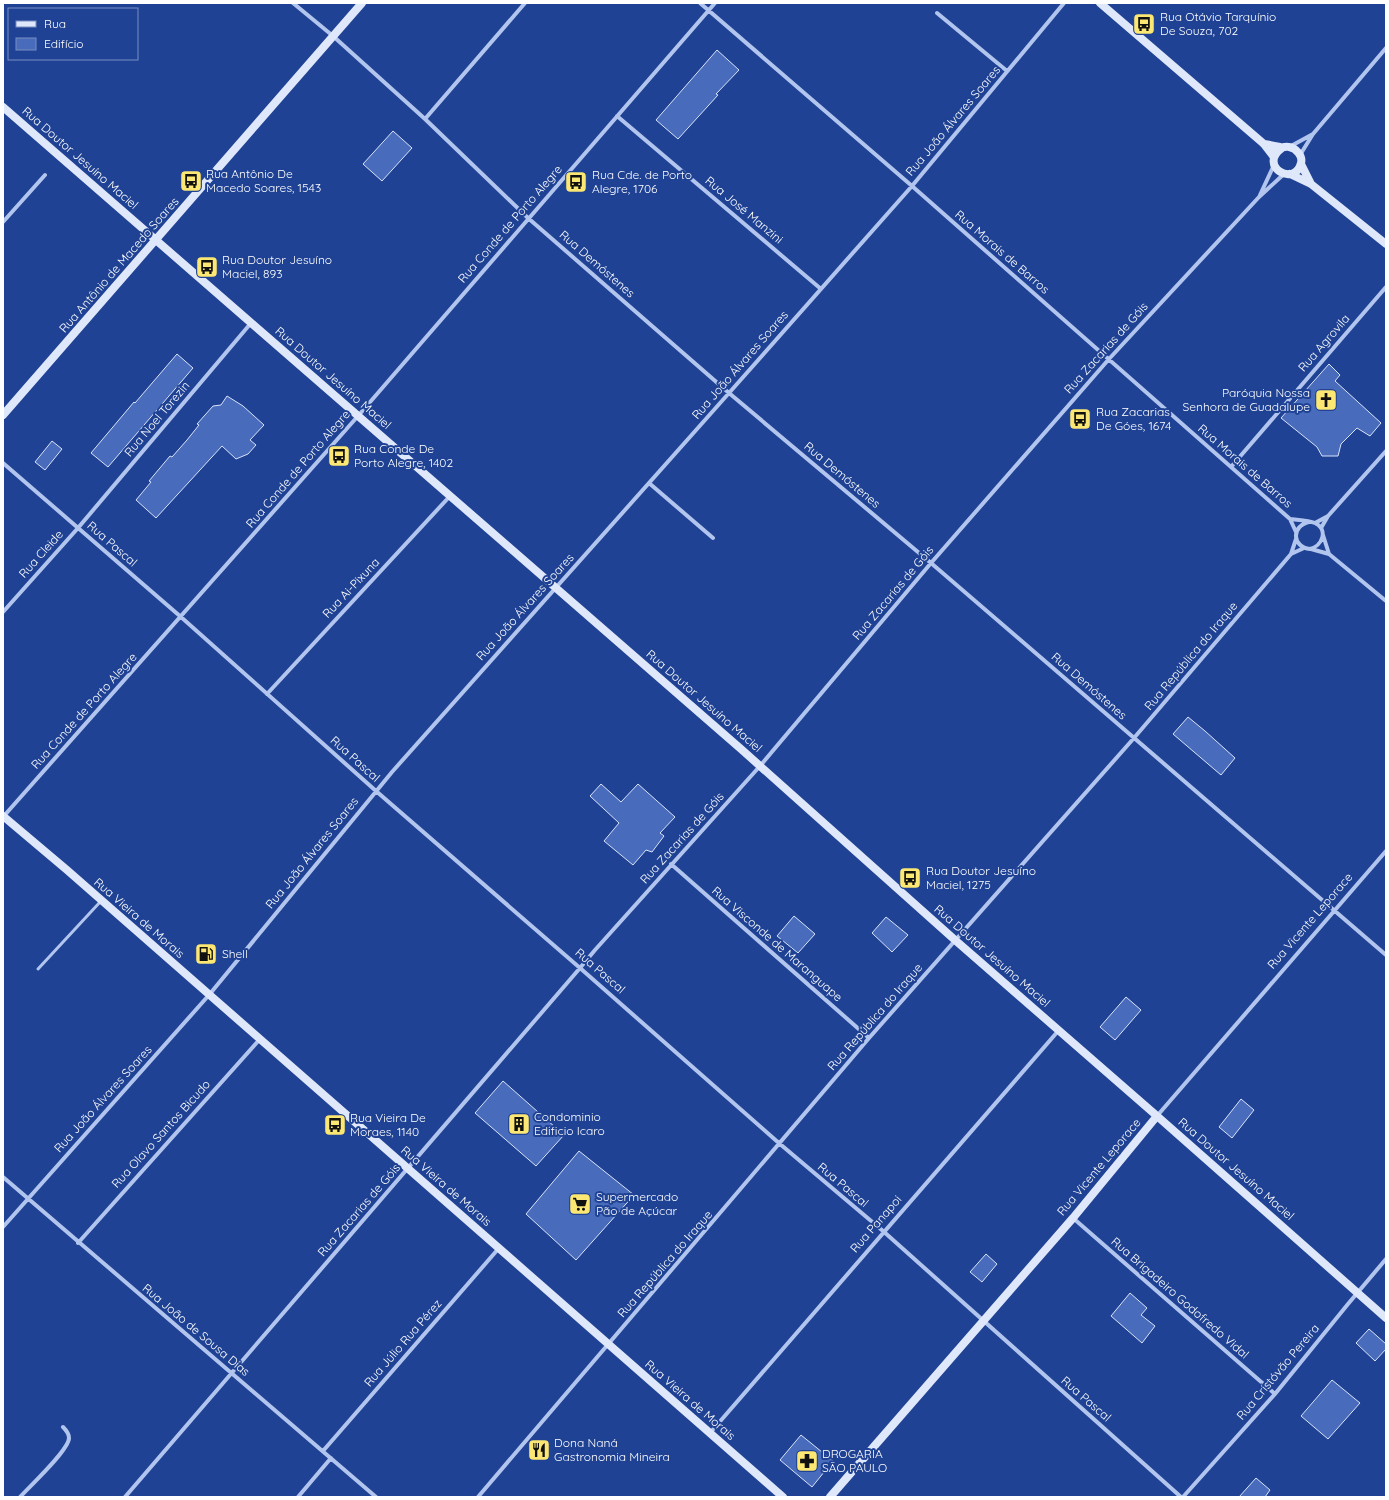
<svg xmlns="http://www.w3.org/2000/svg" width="1389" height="1500" font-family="Quicksand,sans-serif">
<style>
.building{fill:#486bbb;stroke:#d9e3fa}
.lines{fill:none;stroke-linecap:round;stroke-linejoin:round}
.lane{stroke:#b2c5ee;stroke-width:3}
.street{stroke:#b2c5ee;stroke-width:4}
.secondary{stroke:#dfe7fa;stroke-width:8}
.labels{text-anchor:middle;stroke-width:4;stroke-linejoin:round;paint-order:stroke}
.poi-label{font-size:12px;fill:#fff;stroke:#1f4294;text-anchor:start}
.street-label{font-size:12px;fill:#fff;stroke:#1f4294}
</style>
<rect width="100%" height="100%" fill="#1f4294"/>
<!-- building -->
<path class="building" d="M717 50 739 70 716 94 718 95 678 139 656 120Z
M393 131 412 148 382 181 363 164Z
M177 354 193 368 108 467 91 453 134 402 135 403Z
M1329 364 1340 375 1335 381 1381 423 1370 436 1357 428 1341 444 1338 456H1322L1317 447 1281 418Z
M227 396 243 406 264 425 250 440 256 445 248 454 236 459 222 446 156 518 136 500 151 482 149 481 170 456 172 457 187 440 199 425 197 424 213 406 221 405Z
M52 441 62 449 45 470 35 462Z
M1188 717 1205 731 1235 758 1221 775 1173 734Z
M601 784 621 802 638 784 675 817 660 833 664 836 652 852 646 850 633 865 604 841 619 823 590 796Z
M794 916 815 934 798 953 777 936Z
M886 917 908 935 892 952 872 933Z
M1126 997 1141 1010 1115 1040 1100 1027Z
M503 1081 564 1135 536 1166 475 1113Z
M1241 1099 1254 1110 1232 1138 1219 1127Z
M579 1151 634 1195 576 1260 526 1214Z
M986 1254 997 1264 982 1282 970 1272Z
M1130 1293 1147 1308 1141 1315 1155 1326 1142 1343 1111 1316Z
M1369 1329 1386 1344V1349L1375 1361 1356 1343Z
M1332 1380 1360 1403 1328 1439 1301 1416Z
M801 1435 833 1461 812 1487 780 1460Z
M1256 1478 1270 1490 1265 1497H1239Z"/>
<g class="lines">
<!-- lane -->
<path class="lane" d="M38 969 101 901"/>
<!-- street -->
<path class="street" d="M293 3 333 36 425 119 528 218 729 393 931 563 1386 955
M700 3 912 186 1290 519 1296 532
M937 13 1007 71
M617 116 821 289
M425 119 525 3
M1291 146 1313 134
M1300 155 1313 134 1386 48
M1260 195 1274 165
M3 222 45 175
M3 463 181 617 376 791 580 968 780 1144 883 1231 1181 1497
M1231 467 1386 287
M649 483 713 538
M1290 519C1297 520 1308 520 1315 523 1329 530 1322 546 1310 549 1292 547 1291 526 1309 522
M1315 523 1328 516
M1321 528 1328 516 1386 451
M1323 535 1329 554
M1311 549 1329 554 1386 601
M1291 554 1304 548
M3 612 78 528 251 323
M267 694 450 496
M3 817 358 416 715 3
M671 864 869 1038
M1157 1116 1386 851
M3 1177 376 1497
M1073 1218 1275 1394
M3 1227 209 995 392 772 729 393 912 186 1064 3
M78 1243 260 1039
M710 1433 1059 1030
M323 1451 499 1248
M20 1497C30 1486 69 1450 69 1438 69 1433 66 1430 63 1427
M125 1497 580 968 595 950 760 766 931 563 1109 359 1259 197 1284 174
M298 1497 331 1458
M478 1497 869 1038 1134 738 1291 554 1296 539
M1183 1497 1275 1394 1348 1304 1386 1259"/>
<!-- secondary -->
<path class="secondary" d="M1100 3 1264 144 1274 157
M3 107 741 749 955 940 1157 1116 1386 1318
M1264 144C1270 145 1275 146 1280 147 1283 148 1286 146 1289 147 1296 148 1303 156 1301 163 1295 188 1257 166 1282 148
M1301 164 1311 184
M1290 174 1311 184 1386 244
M3 415 362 3
M3 816 67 870 783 1497
M830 1497 1073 1218 1157 1116"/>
</g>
<!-- icons -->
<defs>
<g id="bus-square" transform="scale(1.15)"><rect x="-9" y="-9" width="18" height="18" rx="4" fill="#fce773" stroke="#1f4294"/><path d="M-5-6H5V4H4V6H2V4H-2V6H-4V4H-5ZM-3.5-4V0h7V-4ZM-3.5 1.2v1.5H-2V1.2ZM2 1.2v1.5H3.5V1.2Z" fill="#111"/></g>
<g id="church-square" transform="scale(1.15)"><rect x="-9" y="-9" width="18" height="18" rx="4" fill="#fce773" stroke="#1f4294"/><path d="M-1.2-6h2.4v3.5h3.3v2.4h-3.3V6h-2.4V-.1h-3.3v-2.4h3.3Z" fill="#111"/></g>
<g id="fuel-square" transform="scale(1.15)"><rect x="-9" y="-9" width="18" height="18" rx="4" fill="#fce773" stroke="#1f4294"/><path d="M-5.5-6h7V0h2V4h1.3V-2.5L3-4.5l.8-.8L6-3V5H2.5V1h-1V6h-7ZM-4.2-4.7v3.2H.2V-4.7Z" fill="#111"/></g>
<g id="building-square" transform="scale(1.15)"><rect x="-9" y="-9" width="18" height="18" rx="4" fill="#fce773" stroke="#1f4294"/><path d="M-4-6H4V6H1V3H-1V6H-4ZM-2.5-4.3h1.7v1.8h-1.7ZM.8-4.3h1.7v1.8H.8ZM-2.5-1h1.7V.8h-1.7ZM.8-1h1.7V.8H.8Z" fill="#111"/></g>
<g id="supermarket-square" transform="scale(1.15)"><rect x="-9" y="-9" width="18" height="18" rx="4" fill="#fce773" stroke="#1f4294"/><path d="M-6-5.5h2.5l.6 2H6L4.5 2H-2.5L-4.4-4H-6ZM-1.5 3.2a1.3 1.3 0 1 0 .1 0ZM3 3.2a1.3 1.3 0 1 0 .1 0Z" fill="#111"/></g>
<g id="restaurant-square" transform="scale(1.15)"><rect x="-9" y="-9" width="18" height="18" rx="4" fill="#fce773" stroke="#1f4294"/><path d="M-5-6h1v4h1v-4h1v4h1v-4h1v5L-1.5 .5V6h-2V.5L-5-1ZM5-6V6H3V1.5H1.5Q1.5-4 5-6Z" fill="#111"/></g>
<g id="pharmacy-square" transform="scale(1.15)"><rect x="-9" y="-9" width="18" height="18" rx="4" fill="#fce773" stroke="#1f4294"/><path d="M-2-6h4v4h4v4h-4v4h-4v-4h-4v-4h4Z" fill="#111"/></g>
</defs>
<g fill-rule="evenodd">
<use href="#bus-square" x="1144" y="24"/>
<use href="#bus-square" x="191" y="181"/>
<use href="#bus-square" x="576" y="182"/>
<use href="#bus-square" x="207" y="267"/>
<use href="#church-square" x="1326" y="400"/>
<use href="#bus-square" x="1080" y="419"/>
<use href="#bus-square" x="339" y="456"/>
<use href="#bus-square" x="910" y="878"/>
<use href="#fuel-square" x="206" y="954"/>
<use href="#building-square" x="519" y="1124"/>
<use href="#bus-square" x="335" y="1125"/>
<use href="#supermarket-square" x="580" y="1204"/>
<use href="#restaurant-square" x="539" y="1450"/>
<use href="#pharmacy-square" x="807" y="1461"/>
</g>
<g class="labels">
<!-- poi labels -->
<g class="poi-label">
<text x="1160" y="21">Rua Otávio Tarquínio<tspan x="1160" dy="14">De Souza, 702</tspan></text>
<text x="206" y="178">Rua Antônio De<tspan x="206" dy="14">Macedo Soares, 1543</tspan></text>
<text x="592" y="179">Rua Cde. de Porto<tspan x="592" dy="14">Alegre, 1706</tspan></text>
<text x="222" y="264">Rua Doutor Jesuíno<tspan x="222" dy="14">Maciel, 893</tspan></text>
<text x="1310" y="397" text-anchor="end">Paróquia Nossa<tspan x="1310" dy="14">Senhora de Guadalupe</tspan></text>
<text x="1096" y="416">Rua Zacarias<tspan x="1096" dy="14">De Góes, 1674</tspan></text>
<text x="354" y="453">Rua Conde De<tspan x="354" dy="14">Porto Alegre, 1402</tspan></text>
<text x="926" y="875">Rua Doutor Jesuíno<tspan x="926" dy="14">Maciel, 1275</tspan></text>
<text x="222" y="958">Shell</text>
<text x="534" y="1121">Condominio<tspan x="534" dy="14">Edificio Icaro</tspan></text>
<text x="350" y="1122">Rua Vieira De<tspan x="350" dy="14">Moraes, 1140</tspan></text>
<text x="596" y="1201">Supermercado<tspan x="596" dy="14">Pão de Açúcar</tspan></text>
<text x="554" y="1447">Dona Naná<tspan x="554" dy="14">Gastronomia Mineira</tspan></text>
<text x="822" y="1458">DROGARIA<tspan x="822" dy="14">SÃO PAULO</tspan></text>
</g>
<!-- street labels -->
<g class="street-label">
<text transform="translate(953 121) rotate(-50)" y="4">Rua João Álvares Soares</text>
<text transform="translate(80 158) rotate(41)" y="4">Rua Doutor Jesuíno Maciel</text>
<text transform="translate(744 210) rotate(40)" y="4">Rua José Manzini</text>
<text transform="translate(510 224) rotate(-49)" y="4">Rua Conde de Porto Alegre</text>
<text transform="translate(1002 252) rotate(41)" y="4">Rua Morais de Barros</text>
<text transform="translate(597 264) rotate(41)" y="4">Rua Demóstenes</text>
<text transform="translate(119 265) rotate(-49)" y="4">Rua Antônio de Macedo Soares</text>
<text transform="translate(1324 343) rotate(-49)" y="4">Rua Agrovila</text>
<text transform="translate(1106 348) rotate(-48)" y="4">Rua Zacarias de Góis</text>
<text transform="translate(740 365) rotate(-49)" y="4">Rua João Álvares Soares</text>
<text transform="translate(333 378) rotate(41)" y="4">Rua Doutor Jesuíno Maciel</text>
<text transform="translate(157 419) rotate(-50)" y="4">Rua Noel Torezin</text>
<text transform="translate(1245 466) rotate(41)" y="4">Rua Morais de Barros</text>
<text transform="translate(298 469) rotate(-49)" y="4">Rua Conde de Porto Alegre</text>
<text transform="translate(842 475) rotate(40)" y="4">Rua Demóstenes</text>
<text transform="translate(112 544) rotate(41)" y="4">Rua Pascal</text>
<text transform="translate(41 554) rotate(-48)" y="4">Rua Cleide</text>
<text transform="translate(351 588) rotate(-47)" y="4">Rua Ai-Pixuna</text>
<text transform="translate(893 593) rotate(-50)" y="4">Rua Zacarias de Góis</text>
<text transform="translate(525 607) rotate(-48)" y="4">Rua João Álvares Soares</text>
<text transform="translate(1191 656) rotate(-50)" y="4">Rua República do Iraque</text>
<text transform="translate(1089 686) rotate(41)" y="4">Rua Demóstenes</text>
<text transform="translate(704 701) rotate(41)" y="4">Rua Doutor Jesuíno Maciel</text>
<text transform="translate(84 711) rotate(-48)" y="4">Rua Conde de Porto Alegre</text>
<text transform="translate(355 759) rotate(42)" y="4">Rua Pascal</text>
<text transform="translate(682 838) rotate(-48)" y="4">Rua Zacarias de Góis</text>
<text transform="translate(312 853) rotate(-51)" y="4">Rua João Álvares Soares</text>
<text transform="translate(139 918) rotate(41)" y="4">Rua Vieira de Morais</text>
<text transform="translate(1310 921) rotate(-49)" y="4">Rua Vicente Leporace</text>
<text transform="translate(777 944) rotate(41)" y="4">Rua Visconde de Maranguape</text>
<text transform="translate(992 956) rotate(41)" y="4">Rua Doutor Jesuíno Maciel</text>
<text transform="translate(600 971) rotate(41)" y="4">Rua Pascal</text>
<text transform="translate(875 1017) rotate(-49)" y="4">Rua República do Iraque</text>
<text transform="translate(103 1099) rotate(-48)" y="4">Rua João Álvares Soares</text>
<text transform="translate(161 1134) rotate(-48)" y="4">Rua Olavo Santos Bicudo</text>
<text transform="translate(1099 1167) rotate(-50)" y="4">Rua Vicente Leporace</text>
<text transform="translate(1236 1169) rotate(41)" y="4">Rua Doutor Jesuíno Maciel</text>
<text transform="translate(843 1185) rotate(40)" y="4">Rua Pascal</text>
<text transform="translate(446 1186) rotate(41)" y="4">Rua Vieira de Morais</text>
<text transform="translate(359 1210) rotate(-49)" y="4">Rua Zacarias de Góis</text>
<text transform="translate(876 1224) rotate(-49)" y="4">Rua Panapoi</text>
<text transform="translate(665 1264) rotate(-49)" y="4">Rua República do Iraque</text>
<text transform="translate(1180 1298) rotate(41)" y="4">Rua Brigadeiro Godofredo Vidal</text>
<text transform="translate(196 1330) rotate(40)" y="4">Rua João de Sousa Dias</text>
<text transform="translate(403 1343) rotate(-49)" y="4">Rua Júlio Rua Pérez</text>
<text transform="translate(1278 1372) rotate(-50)" y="4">Rua Cristóvão Pereira</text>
<text transform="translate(1086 1399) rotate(41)" y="4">Rua Pascal</text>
<text transform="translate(690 1400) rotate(41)" y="4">Rua Vieira de Morais</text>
</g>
</g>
<!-- border -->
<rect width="1389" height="1500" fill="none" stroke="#ffffff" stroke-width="8"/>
<!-- legend -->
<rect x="8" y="8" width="130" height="52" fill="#1f4294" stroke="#798ebf"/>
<rect x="16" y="21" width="20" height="6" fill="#dfe7fa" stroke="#798ebf"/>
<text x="44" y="28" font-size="12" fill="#ffffff">Rua</text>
<rect x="16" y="38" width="20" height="12" fill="#486bbb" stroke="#798ebf"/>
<text x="44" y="48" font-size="12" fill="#ffffff">Edifício</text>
</svg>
